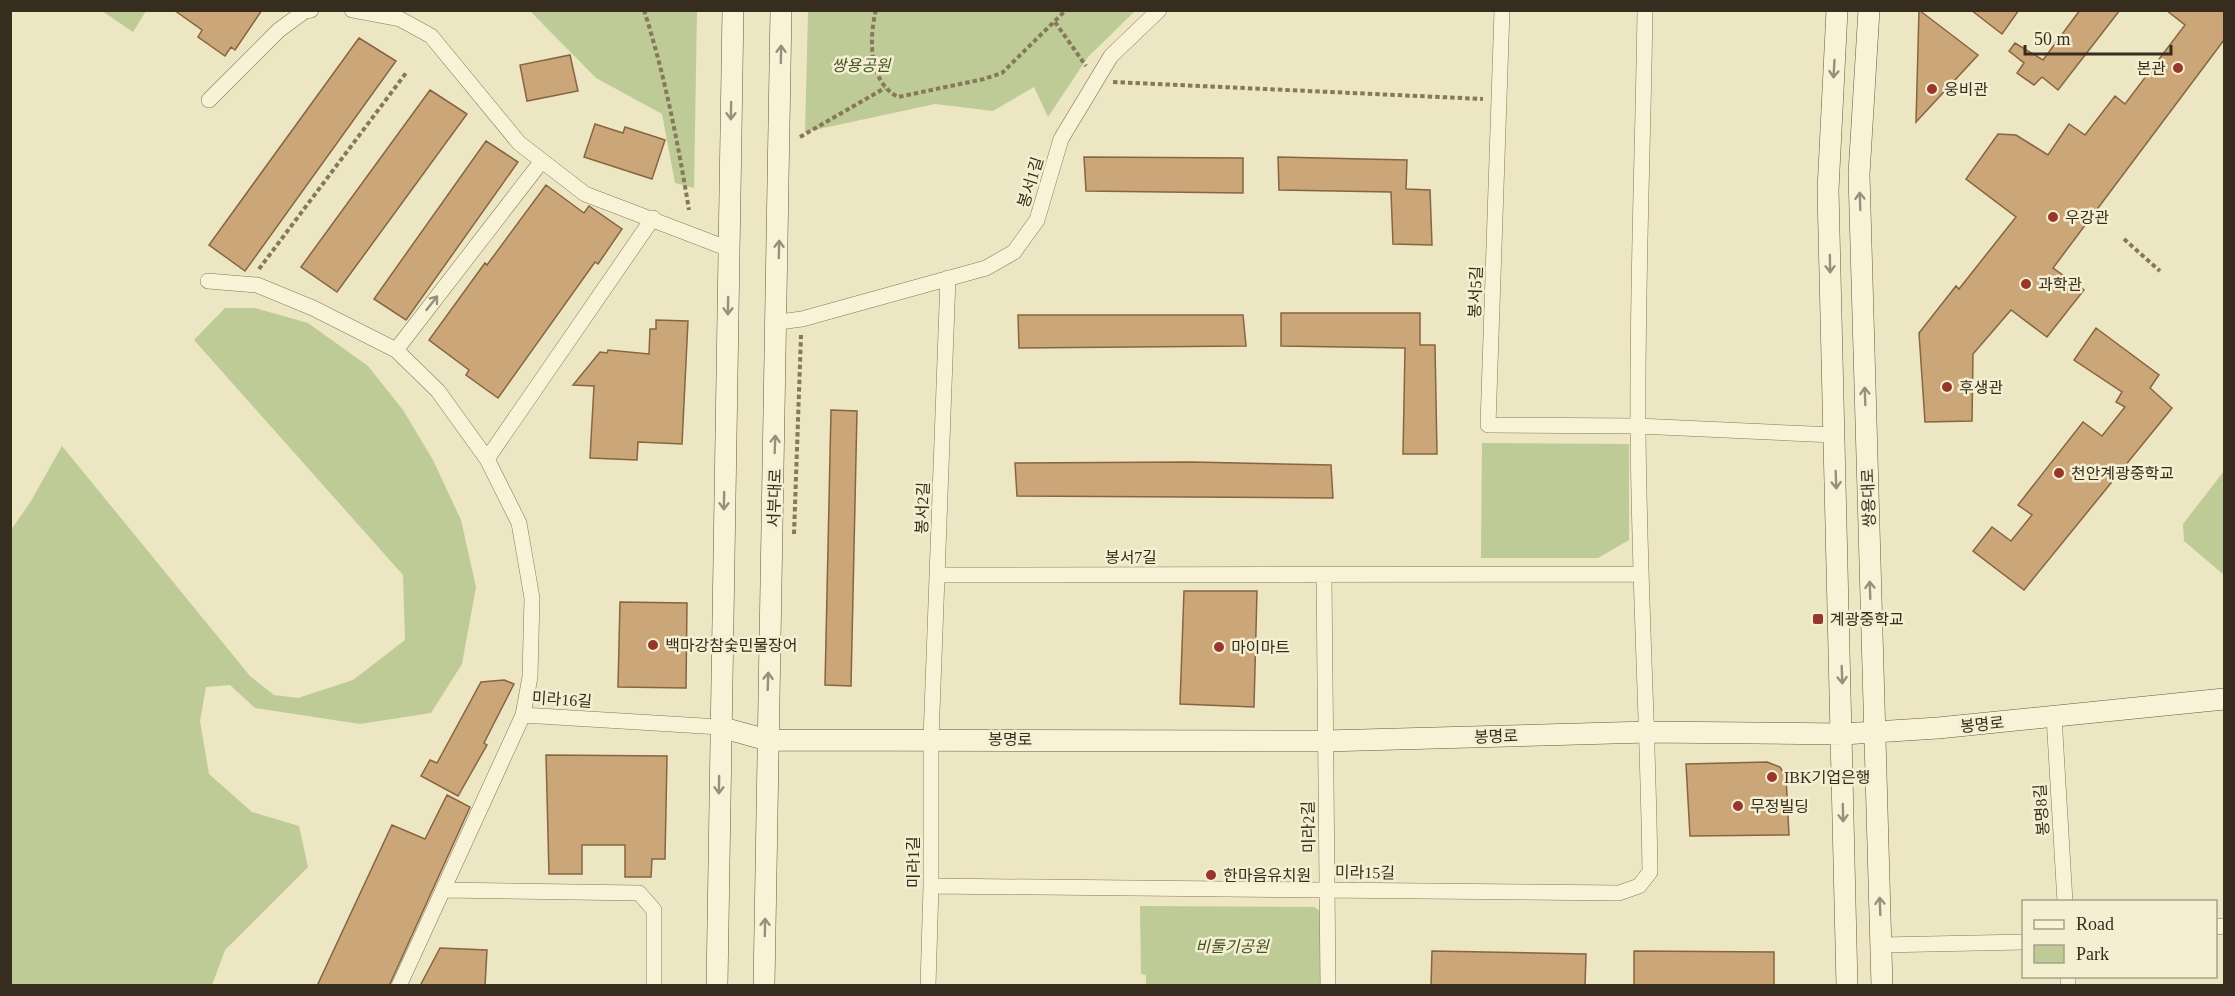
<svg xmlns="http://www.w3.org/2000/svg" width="2235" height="996" font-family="'Times New Roman','Noto Sans KR',serif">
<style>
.green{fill:#becb97}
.building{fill:#cba679;stroke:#866540;stroke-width:1.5}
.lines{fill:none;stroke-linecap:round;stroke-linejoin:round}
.street-casing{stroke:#87785a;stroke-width:16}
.secondary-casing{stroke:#69593d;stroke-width:22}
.path{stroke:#87785a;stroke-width:4;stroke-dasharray:4.5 3;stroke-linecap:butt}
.street{stroke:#f8f2d6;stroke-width:15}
.secondary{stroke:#f8f2d6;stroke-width:21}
.oneway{stroke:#98907a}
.poi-dot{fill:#95382b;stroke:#f5efd2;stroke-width:2}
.labels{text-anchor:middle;stroke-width:5;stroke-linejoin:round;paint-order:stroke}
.park-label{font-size:16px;font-style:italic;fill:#415325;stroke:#f5efd2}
.poi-label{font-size:16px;fill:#372d1e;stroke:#f5efd2;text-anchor:start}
.street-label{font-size:16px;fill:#372d1e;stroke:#f5efd2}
</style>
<rect width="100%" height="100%" fill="#ede6c3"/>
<!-- green -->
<path class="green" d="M102 11H146L133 32Z
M530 11H697L694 188 675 183 662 114 596 78Z
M808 11V10L1135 11 1088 57 1048 117 1034 87 993 111 935 104 805 132Z
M225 308H255L308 323 368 366 403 410 433 460 461 520 476 587 462 664 431 713 360 724 255 708 230 685 206 687 200 721 209 774 252 812 299 826 308 867 225 950 212 985H11V530L31 501 62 446 250 676 274 695 298 698 353 680 405 640 403 575 194 340Z
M1482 443 1629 444V540L1598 558H1481Z
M2224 471V575L2184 541 2183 524Z
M1140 906 1314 907 1324 914 1323 985H1146V975L1141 974Z"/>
<!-- building -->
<path class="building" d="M174 10H262L235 50 231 47 225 56 198 37 202 30Z
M1919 10 1978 55 1916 122Z
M1971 10H2019L2002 34Z
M2080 10H2120L2058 90 2042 77 2034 85 2017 73 2024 63 2009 51 2015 43 2043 60Z
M2166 10H2224V40L2053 268 2084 290 2047 337 2011 310 1973 354 1972 421 1925 422 1919 333 1956 286 1959 289 2016 217 1966 179 1998 134 2016 135 2048 155 2069 124 2085 135 2115 96 2125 104 2185 25Z
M359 38 396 61 245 271 209 245Z
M570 55 578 91 527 101 520 65Z
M430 90 467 114 337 292 301 267Z
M595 124 623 133 625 127 665 140 652 179 584 157Z
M486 141 518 162 406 320 374 299Z
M1084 157 1243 158V193L1086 191Z
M1278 157 1407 160 1406 189 1430 190 1432 245 1393 244 1391 192 1279 190Z
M546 185 584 213 589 206 622 229 598 264 595 262 498 398 466 375 469 370 429 340 485 263 487 265Z
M1281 313H1420V345H1435L1437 454H1403L1405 348 1281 346Z
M1018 315H1243L1246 346 1019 348Z
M656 320 688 321 682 444 638 442 637 460 590 458 594 386 573 385 600 352 607 353 608 350 649 354 650 329H656Z
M2096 328 2159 375 2150 388 2172 408 2024 590 1973 551 1992 527 2011 541 2032 515 2018 505 2083 422 2102 436 2125 407 2116 402 2122 392 2074 360Z
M831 410 857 411 851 686 825 685Z
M1192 462 1331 465 1333 498 1017 496 1015 463Z
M1184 591H1257L1254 707 1180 704Z
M620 602 687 603 686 688 618 687Z
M504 680 514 684 484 743 487 745 458 796 421 776 430 760 437 763 481 682Z
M546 755 667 756 665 859H652L651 877H625V845H582V874H549Z
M1767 762 1780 767 1786 777 1789 835 1690 836 1686 764Z
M447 795 470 807 389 986H317L392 825 425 839Z
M440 948 487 950 485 986H420Z
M1432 951 1586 954 1585 986H1431Z
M1634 951 1774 952V986H1634Z"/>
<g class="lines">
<!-- street casing -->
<g class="street-casing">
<path id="street" d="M352 10 400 19 431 36 519 143 585 194 729 249
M1502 10 1488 425 1638 426 1834 435
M209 100 279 30 305 11 311 10
M208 281 257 285 313 308 396 350 438 391 487 459 519 523 532 598 530 677 523 715
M779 322 802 319 986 268 1014 252 1037 220 1061 139 1111 56 1159 10
M396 350 541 162
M487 459 653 218
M938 575 1641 574
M1324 576 1328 986
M2054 716 2065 902
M931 886 1619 893 1639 886 1650 872C1648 724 1639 576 1638 428 1637 289 1643 150 1645 10
M444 890 639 893 654 910V986
M2216 927 2224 926
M1881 945 2024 942
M2068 976V986
M399 986 523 715 720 727
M928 986 931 886V739L948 278"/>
</g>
<!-- secondary casing -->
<g class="secondary-casing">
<path id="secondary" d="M1837 10 1828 190 1847 986
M1869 10 1859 174 1882 986
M720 727 767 740 1325 741 1648 732 1843 734 1938 728 2224 699
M717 986 733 10
M764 986C767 660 778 336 781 10"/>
</g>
<!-- path -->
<path class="path" d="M644 10C665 76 678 143 689 210
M876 10C869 39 868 81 898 97L984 79 1002 73 1066 10
M1055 22 1086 66
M1113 82 1483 99
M800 137 885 88
M2124 239 2160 271
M259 269 406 73
M794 534 801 335"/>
<!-- street -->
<use href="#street" class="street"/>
<!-- secondary -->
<use href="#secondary" class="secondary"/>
</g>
<!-- one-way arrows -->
<defs><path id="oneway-shaft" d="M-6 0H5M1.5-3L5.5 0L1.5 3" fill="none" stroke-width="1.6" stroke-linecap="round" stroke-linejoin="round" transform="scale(1.5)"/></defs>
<g class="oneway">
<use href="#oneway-shaft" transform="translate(781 54) rotate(-89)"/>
<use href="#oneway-shaft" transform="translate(1834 69) rotate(93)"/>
<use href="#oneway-shaft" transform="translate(731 111) rotate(91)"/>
<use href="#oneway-shaft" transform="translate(1860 201) rotate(-92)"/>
<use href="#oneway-shaft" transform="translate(779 249) rotate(-89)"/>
<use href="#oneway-shaft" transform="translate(1830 264) rotate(89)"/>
<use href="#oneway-shaft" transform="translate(432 303) rotate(-52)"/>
<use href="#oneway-shaft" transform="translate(728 306) rotate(91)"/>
<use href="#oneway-shaft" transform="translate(1865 396) rotate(-92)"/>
<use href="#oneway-shaft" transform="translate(775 444) rotate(-88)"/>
<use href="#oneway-shaft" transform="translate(1836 480) rotate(88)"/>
<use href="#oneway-shaft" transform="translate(724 501) rotate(91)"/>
<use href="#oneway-shaft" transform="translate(1870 590) rotate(-92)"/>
<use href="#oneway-shaft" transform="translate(1842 675) rotate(88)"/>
<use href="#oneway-shaft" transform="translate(768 681) rotate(-88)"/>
<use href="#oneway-shaft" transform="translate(719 785) rotate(91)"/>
<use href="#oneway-shaft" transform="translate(1843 813) rotate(89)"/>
<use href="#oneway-shaft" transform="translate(1880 906) rotate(-92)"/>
<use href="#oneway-shaft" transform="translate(765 927) rotate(-89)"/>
</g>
<!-- markers -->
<g class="poi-dot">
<circle cx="2178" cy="68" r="6"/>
<circle cx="1932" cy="89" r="6"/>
<circle cx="2053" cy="217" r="6"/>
<circle cx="2026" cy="284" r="6"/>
<circle cx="1947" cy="387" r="6"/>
<circle cx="2059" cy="473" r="6"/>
<rect x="1812" y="613" width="12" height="12" rx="3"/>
<circle cx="653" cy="645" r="6"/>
<circle cx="1219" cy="647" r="6"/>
<circle cx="1772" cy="777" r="6"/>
<circle cx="1738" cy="806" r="6"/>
<circle cx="1211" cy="875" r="6"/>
</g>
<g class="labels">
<!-- park labels -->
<g class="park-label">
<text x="861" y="71">쌍용공원</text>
<text x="1232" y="952">비둘기공원</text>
</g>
<!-- poi labels -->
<g class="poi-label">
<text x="2166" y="74" text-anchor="end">본관</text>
<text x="1944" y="95">웅비관</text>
<text x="2065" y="223">우강관</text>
<text x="2038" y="290">과학관</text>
<text x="1959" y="393">후생관</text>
<text x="2071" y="479">천안계광중학교</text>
<text x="1830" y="625">계광중학교</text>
<text x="665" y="651">백마강참숯민물장어</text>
<text x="1231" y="653">마이마트</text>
<text x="1784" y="783">IBK기업은행</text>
<text x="1750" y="812">무정빌딩</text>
<text x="1223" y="881">한마음유치원</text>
</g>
<!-- street labels -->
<g class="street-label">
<text transform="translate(1030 182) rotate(-73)" y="6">봉서1길</text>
<text transform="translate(1475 292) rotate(-88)" y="6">봉서5길</text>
<text transform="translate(774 498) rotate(-88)" y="6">서부대로</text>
<text transform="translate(1868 498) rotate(-92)" y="6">쌍용대로</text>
<text transform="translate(922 508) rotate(-88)" y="6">봉서2길</text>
<text x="1131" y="563">봉서7길</text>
<text transform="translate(562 699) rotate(4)" y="6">미라16길</text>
<text transform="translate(1982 724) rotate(-6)" y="6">봉명로</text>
<text transform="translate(1496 736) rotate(-2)" y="6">봉명로</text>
<text x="1010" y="745">봉명로</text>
<text transform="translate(2041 810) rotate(-94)" y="6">봉명8길</text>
<text transform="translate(1308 827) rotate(-91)" y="6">미라2길</text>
<text transform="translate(913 862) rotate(-90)" y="6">미라1길</text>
<text transform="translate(1365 872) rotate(1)" y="6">미라15길</text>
</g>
</g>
<!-- border -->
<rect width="2235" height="996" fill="none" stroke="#372d1e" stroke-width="24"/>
<!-- legend -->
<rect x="2022" y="900" width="195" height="78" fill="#f5efd2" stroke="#a9a18a" stroke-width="1.5"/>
<rect x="2034" y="920" width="30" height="9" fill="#f8f2d6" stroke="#a9a18a" stroke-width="1.5"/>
<text x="2076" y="930" font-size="18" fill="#372d1e">Road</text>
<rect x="2034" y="945" width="30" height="18" fill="#becb97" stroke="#a9a18a" stroke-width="1.5"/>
<text x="2076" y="960" font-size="18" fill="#372d1e">Park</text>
<!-- scale -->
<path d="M2025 45v9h146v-9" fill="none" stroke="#372d1e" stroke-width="3"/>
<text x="2034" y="45" font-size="18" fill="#372d1e" stroke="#f5efd2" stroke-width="4.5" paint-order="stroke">50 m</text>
</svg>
